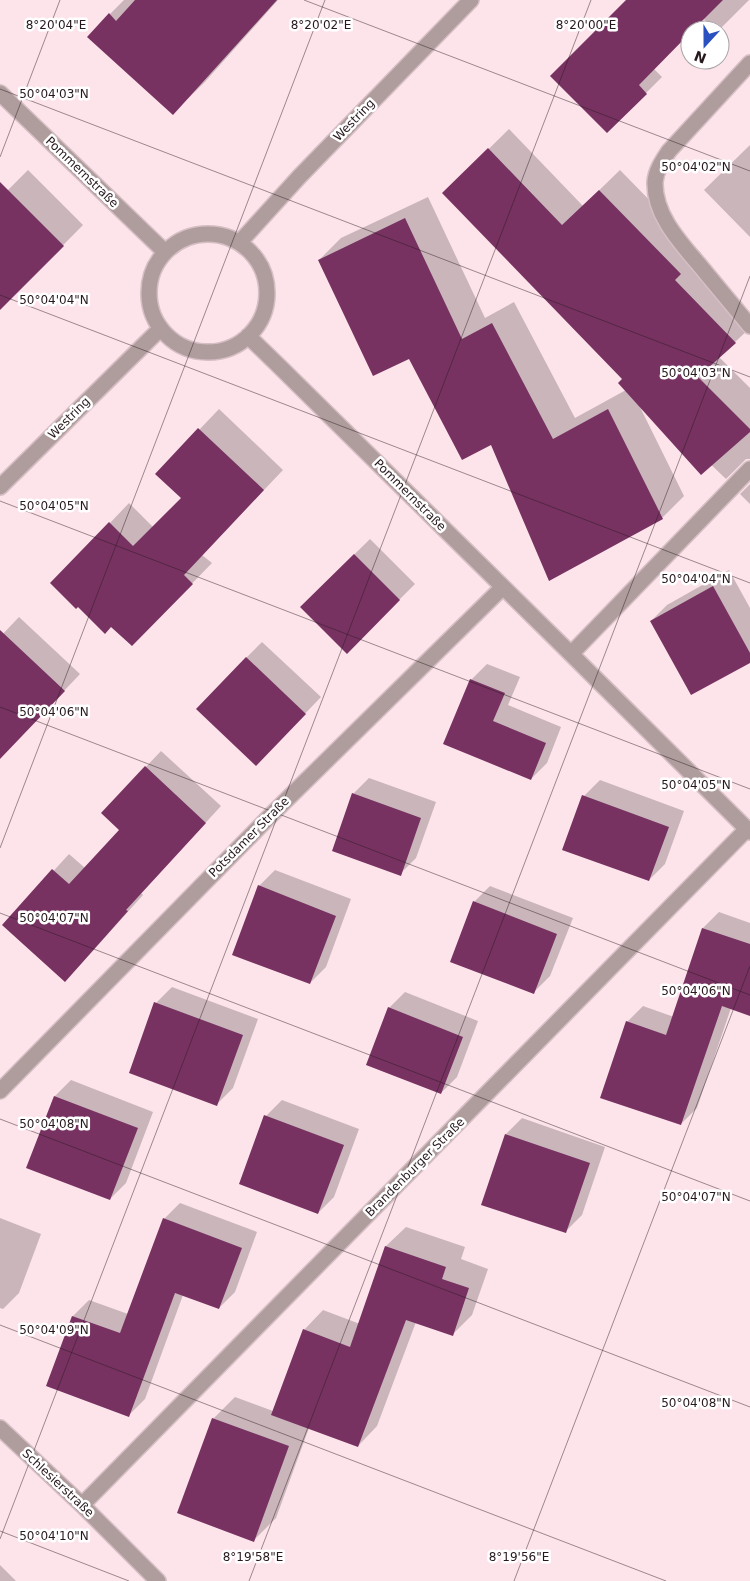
<svg xmlns="http://www.w3.org/2000/svg" width="750" height="1581" font-family="'DejaVu Sans',sans-serif">
<style>
.shadow{fill:#0003}
.building{fill:#773262}
.lines{fill:none;stroke-linecap:round;stroke-linejoin:round}
.street-casing{stroke:#d6bec5;stroke-width:18}
.street{stroke:#af9c9c;stroke-width:15}
.ticks{fill:none;stroke:#26181c;stroke-width:1;stroke-opacity:0.45}
.labels{text-anchor:middle;stroke-width:5;stroke-linejoin:round;paint-order:stroke}
.street-label{font-size:12px;fill:#26181c;stroke:#fff}
.ticks-label{font-size:12px;text-anchor:middle;fill:#26181c;stroke:#fff;stroke-width:5;stroke-linejoin:round;paint-order:stroke}
</style>
<rect width="100%" height="100%" fill="#fde3ea"/>
<!-- shadow -->
<path class="shadow" d="M124 0H278L204 83 173 113 110 14Z
M627 0H636L654 69 662 77 607 132Z
M680 0H749L719 30H715L703 18Z
M509 129 583 206 620 170 701 253 695 259 750 328 719 357 750 388V459H746L726 479 702 456 639 405 684 496 662 518 492 444 319 260 341 238 428 197 485 318 514 302 575 418 626 390 624 379 444 193Z
M750 145V237L704 190Z
M28 170 83 225 0 309V198Z
M219 409 283 470 202 555 212 563 132 645 110 523 129 503 153 527 182 498 157 474Z
M750 484V504L740 494Z
M370 539 415 584 347 652 301 607Z
M729 570 750 608V662L651 621 667 605Z
M19 617 80 674 29 728 0 731V637Z
M262 642 321 697 272 748 246 658Z
M487 664 520 677 508 705 561 727 547 763 531 779 445 744 471 680Z
M161 751 221 806 141 893 143 895 81 964 65 980 4 925 69 854 85 868 120 830 102 813Z
M369 778 436 802 416 858 400 874 353 794Z
M600 780 684 811 665 864 649 880 584 796Z
M275 870 351 899 326 967 310 983 259 886Z
M490 886 573 918 550 976 534 992 474 902Z
M719 912 750 923V1010L731 1008 697 1108 681 1124 627 1022 643 1006 674 1017 703 928Z
M172 987 258 1019 233 1088 217 1104 156 1003Z
M405 992 478 1021 457 1077 441 1093 389 1008Z
M71 1080 153 1112 126 1183 110 1199 28 1167 55 1096Z
M282 1100 359 1129 334 1197 318 1213 240 1184 266 1116Z
M522 1118 605 1147 582 1215 566 1231 506 1134Z
M180 1203 257 1232 235 1292 219 1308 183 1295 145 1399 129 1415 48 1386 73 1316 89 1300 128 1314 164 1219Z
M0 1218 41 1234 19 1293 3 1309 0 1308Z
M406 1227 465 1247 461 1259 488 1269 472 1315 452 1335 416 1322 377 1426 358 1446 309 1428 276 1518 254 1540 213 1419 235 1397 273 1411 304 1330 323 1310 360 1324 386 1246Z
M0 1565 16 1581H0Z"/>
<!-- building -->
<path class="building" d="M135 0H277L173 115 87 37 109 13 116 21Z
M626 0H723L693 30H690V33L639 85 647 94 607 133 550 76Z
M488 148 562 225 599 190 681 274 675 280 736 343 698 377 750 429V432L701 475 618 383 622 379 442 193Z
M0 182 64 246 0 310Z
M405 218 462 339 492 323 553 439 608 409 663 519 549 581 491 445 462 460 409 359 373 376 318 260Z
M198 428 264 490 184 575 193 584 132 646 111 627 105 634 78 607 76 609 50 583 109 522 133 546 181 498 155 474Z
M354 554 400 600 347 654 300 607Z
M713 586 750 653V663L691 695 650 621Z
M0 630 65 691 0 759Z
M246 657 306 714 256 766 196 709Z
M470 679 505 693 493 721 546 743 531 780 443 744Z
M145 766 206 823 126 910 128 911 65 982 2 925 52 869 69 884 119 830 101 813Z
M352 793 421 818 401 876 332 851Z
M582 795 669 827 649 881 562 850Z
M258 885 336 916 310 984 232 955Z
M473 901 557 934 534 994 450 962Z
M702 928 750 944V1016L722 1006 681 1125 600 1098 626 1021 666 1035Z
M154 1002 243 1035 217 1106 129 1073Z
M388 1007 463 1037 441 1094 366 1065Z
M54 1096 138 1128 110 1200 26 1168Z
M264 1115 344 1145 318 1214 239 1184Z
M505 1134 590 1163 566 1233 481 1205Z
M163 1218 242 1248 219 1309 175 1293 129 1417 46 1386 72 1316 120 1333Z
M385 1246 446 1267 442 1279 469 1288 453 1336 406 1320 358 1447 271 1415 303 1329 350 1347Z
M212 1418 289 1446 254 1542 177 1513Z"/>
<g class="lines">
<!-- street casing -->
<g class="street-casing">
<path id="street" d="M750 63 669 151C663 160 656 170 655 182 654 218 685 247 706 273 721 291 735 308 750 326
M0 93 165 252
M149 293a59 59 0 1 1 118 0a59 59 0 1 1-118 0Z
M240 242 299 177 471 0
M248 336 280 367 571 654 750 832
M0 487 160 329
M571 654 750 469
M0 1091 269 817 503 587
M0 1428 82 1505 158 1581
M82 1505 747 829"/>
</g>
<!-- street -->
<use href="#street" class="street"/>
</g>
<!-- ticks -->
<path class="ticks" d="M304 0 750 171M0 89 750 377M0 157 60 0M0 295 750 583M0 501 750 789M0 707 750 995M0 848 325 0M0 913 750 1201M0 1119 750 1407M0 1325 666 1581M0 1531 129 1581M0 1539 591 0M249 1581 750 276M514 1581 750 966"/>
<g class="labels">
<!-- street labels -->
<g class="street-label">
<text transform="translate(354 120) rotate(-46)" y="4">Westring</text>
<text transform="translate(82 172) rotate(44)" y="4">Pommernstraße</text>
<text transform="translate(69 418) rotate(-45)" y="4">Westring</text>
<text transform="translate(410 495) rotate(45)" y="4">Pommernstraße</text>
<text transform="translate(249 837) rotate(-45)" y="4">Potsdamer Straße</text>
<text transform="translate(415 1167) rotate(-45)" y="4">Brandenburger Straße</text>
<text transform="translate(58 1483) rotate(43)" y="4">Schlesierstraße</text>
</g>
</g>
<g class="ticks-label">
<text x="56" y="29">8°20'04"E</text>
<text x="321" y="29">8°20'02"E</text>
<text x="586" y="29">8°20'00"E</text>
<text x="54" y="98">50°04'03"N</text>
<text x="696" y="171">50°04'02"N</text>
<text x="54" y="304">50°04'04"N</text>
<text x="696" y="377">50°04'03"N</text>
<text x="54" y="510">50°04'05"N</text>
<text x="696" y="583">50°04'04"N</text>
<text x="54" y="716">50°04'06"N</text>
<text x="696" y="789">50°04'05"N</text>
<text x="54" y="922">50°04'07"N</text>
<text x="696" y="995">50°04'06"N</text>
<text x="54" y="1128">50°04'08"N</text>
<text x="696" y="1201">50°04'07"N</text>
<text x="54" y="1334">50°04'09"N</text>
<text x="696" y="1407">50°04'08"N</text>
<text x="54" y="1540">50°04'10"N</text>
<text x="253" y="1561">8°19'58"E</text>
<text x="519" y="1561">8°19'56"E</text>
</g>
<!-- north arrow -->
<g transform="translate(705 45) rotate(201)"><circle r="24" fill="#ffffff" stroke="#a8a3a4"/>
<path d="M0-4L9 19L0 12L-9 19Z" fill="#2b51c0"/>
<text y="-8" font-size="14" font-weight="bold" text-anchor="middle" fill="#26181c">N</text>
</g>
</svg>
